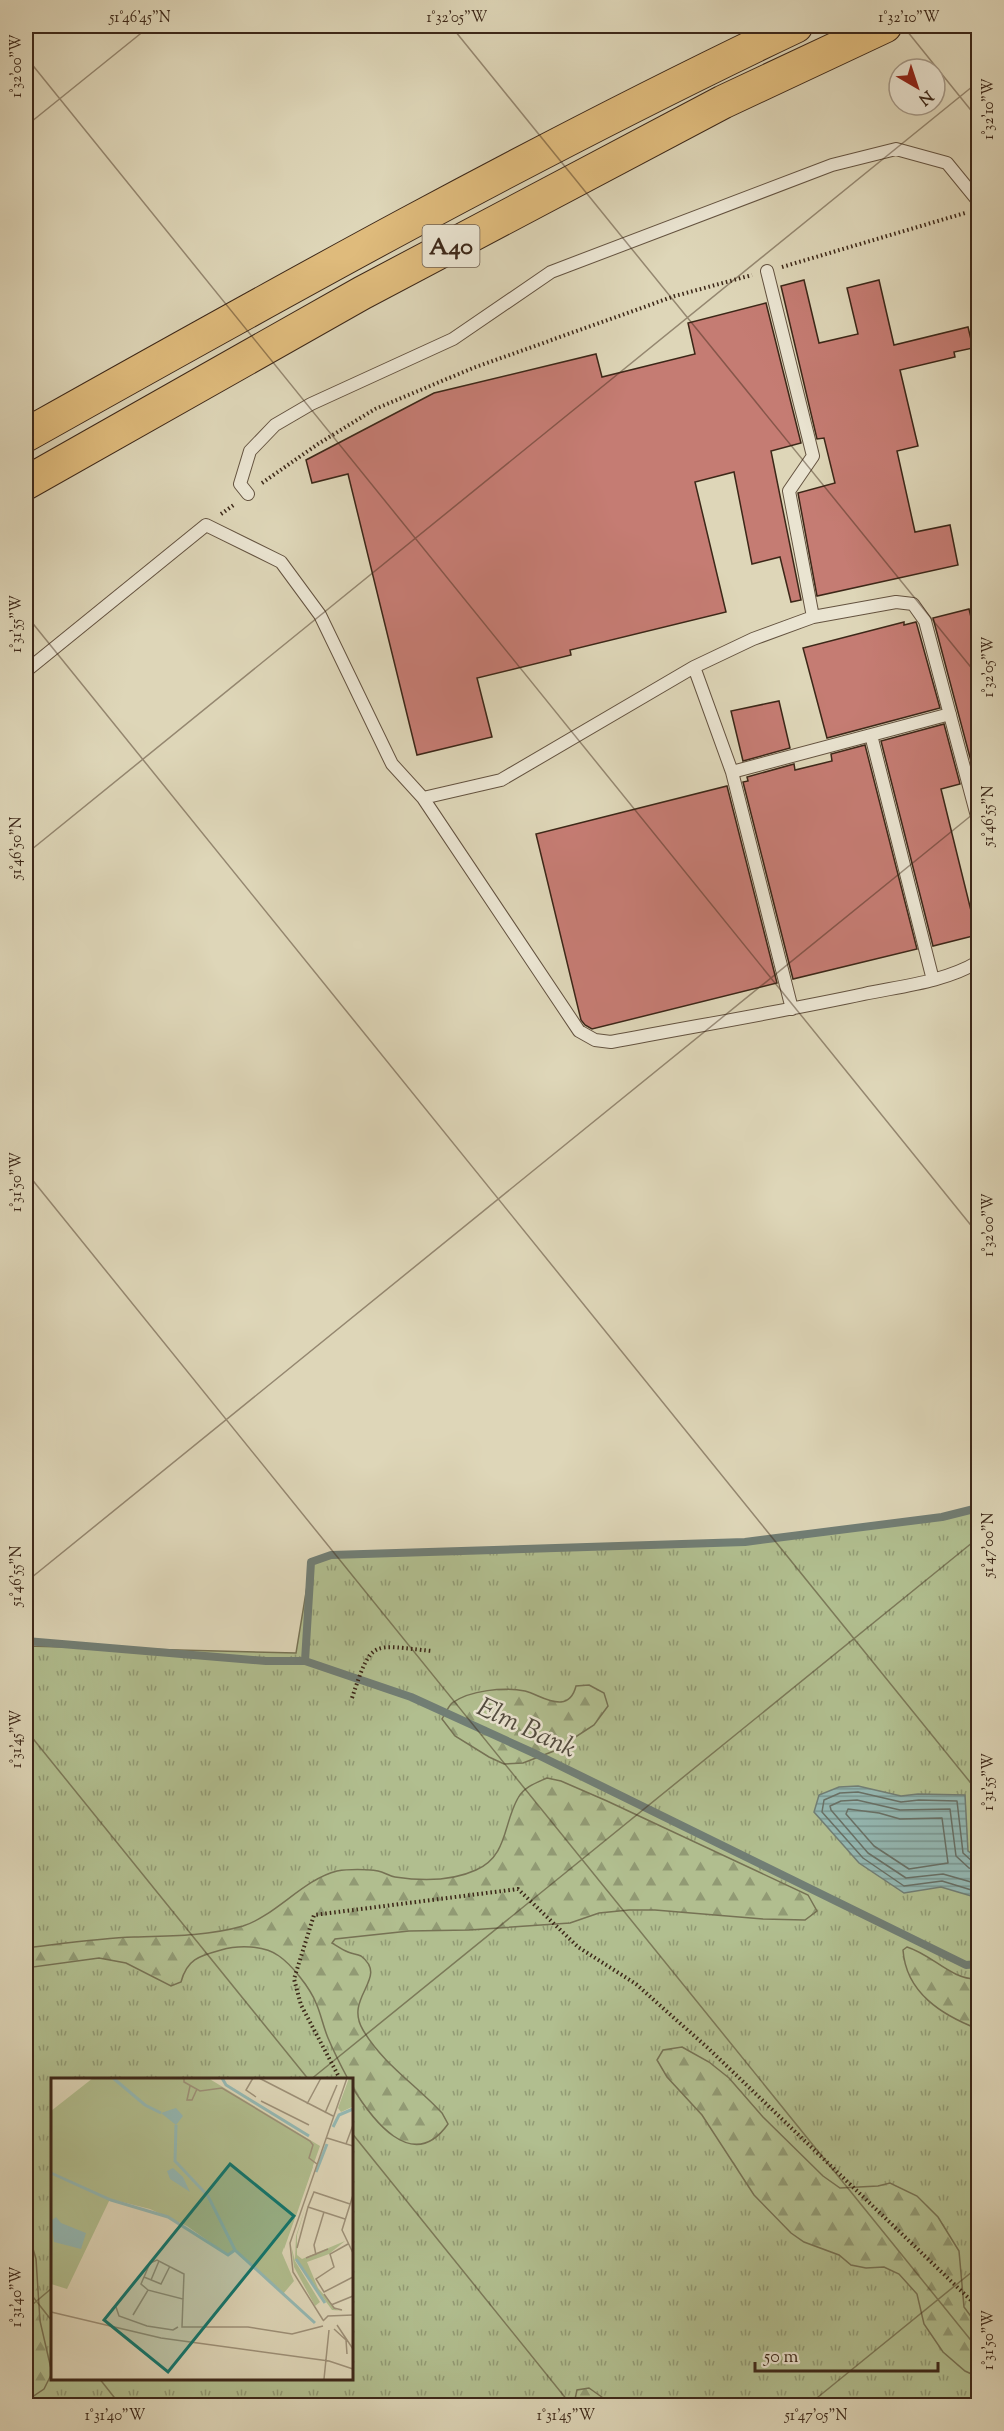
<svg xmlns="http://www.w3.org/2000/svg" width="1004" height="2431" font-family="'Sorts Mill Goudy',serif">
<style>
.grass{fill:url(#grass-tufts);stroke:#767254;stroke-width:1.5;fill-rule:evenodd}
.forest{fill:url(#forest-firs);stroke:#767254;stroke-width:1.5}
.water{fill:url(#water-rules);stroke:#717e75;stroke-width:1.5}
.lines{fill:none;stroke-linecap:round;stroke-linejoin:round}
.shore{stroke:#687066;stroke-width:1.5}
.stream{stroke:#717e75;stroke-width:8}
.building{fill:#c57c73;stroke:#3c2718;stroke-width:1.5}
.service-casing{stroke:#645340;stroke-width:14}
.trunk-casing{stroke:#3c2718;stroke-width:35}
.path{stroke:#3c2718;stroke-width:4;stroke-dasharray:1.5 3;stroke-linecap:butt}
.service{stroke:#eae4d1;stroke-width:12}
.trunk{stroke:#dfbb7c;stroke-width:33}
.ticks{fill:none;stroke:#3c2718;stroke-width:1.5;stroke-opacity:0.45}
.labels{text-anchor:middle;stroke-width:5;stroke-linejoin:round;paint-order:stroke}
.shield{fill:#eae4d1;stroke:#706050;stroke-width:1.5}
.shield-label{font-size:24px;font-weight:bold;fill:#3c2718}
.water-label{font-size:27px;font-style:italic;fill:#524b3f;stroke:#eae4d1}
.inset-river{fill:none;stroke:#94b8b3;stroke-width:3}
.inset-road{fill:none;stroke:#9d9078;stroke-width:1.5}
.view{fill:#0f766e;fill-opacity:0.15;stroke:#0f766e;stroke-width:3}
.inset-edge{fill:none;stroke:#3c2718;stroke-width:3}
.neatline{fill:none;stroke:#3c2718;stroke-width:2}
.ticks-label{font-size:15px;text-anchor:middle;fill:#3c2718}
</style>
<defs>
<pattern id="grass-tufts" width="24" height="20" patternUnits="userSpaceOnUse" patternTransform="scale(1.5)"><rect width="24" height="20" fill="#b1be8f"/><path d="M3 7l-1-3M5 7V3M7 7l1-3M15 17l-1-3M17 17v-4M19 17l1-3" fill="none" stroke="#919a74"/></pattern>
<pattern id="forest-firs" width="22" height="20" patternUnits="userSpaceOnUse" patternTransform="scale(1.5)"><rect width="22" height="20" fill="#b1be8f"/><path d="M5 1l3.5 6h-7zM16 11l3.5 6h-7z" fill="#919a74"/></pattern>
<pattern id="water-rules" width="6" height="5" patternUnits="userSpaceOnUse" patternTransform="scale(1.5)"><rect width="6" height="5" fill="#94b8b3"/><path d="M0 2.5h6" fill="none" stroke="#7a9691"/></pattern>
</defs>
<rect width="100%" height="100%" fill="#ded6b8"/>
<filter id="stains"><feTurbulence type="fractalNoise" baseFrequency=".00333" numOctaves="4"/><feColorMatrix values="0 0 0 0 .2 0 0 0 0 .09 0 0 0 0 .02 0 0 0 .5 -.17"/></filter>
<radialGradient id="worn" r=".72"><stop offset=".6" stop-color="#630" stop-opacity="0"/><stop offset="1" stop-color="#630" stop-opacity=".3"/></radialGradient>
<!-- grass -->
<path class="grass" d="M978 1508V2405L26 2406V1646L296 1653 311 1562 331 1555 745 1542 942 1517ZM52 2080H351V2378H52Z"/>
<!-- forest -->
<path class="forest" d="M589 1685 604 1693 608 1706 594 1725 554 1751 523 1763 504 1764 489 1757 455 1736 442 1719C445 1714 448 1707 452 1703 470 1690 504 1687 525 1691 537 1694 548 1703 561 1702 570 1701 574 1694 576 1686Z
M547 1778 561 1781 607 1801 808 1895 817 1911 805 1920 763 1919 655 1910H629L599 1913 570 1923 469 1930 409 1931 335 1939 332 1943C337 1946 343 1950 348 1952 353 1954 357 1954 361 1956 390 1978 343 1997 363 2030 383 2064 416 2085 442 2113L448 2124C412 2175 371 2118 351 2085V2080L348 2079C341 2066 334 2052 328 2038 323 2026 321 2014 316 2003 310 1988 292 1965 279 1956 264 1945 238 1945 221 1950 199 1956 187 1959 181 1982L171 1986 126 1963 99 1958 26 1968V1948C60 1944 100 1938 134 1937 170 1936 208 1936 243 1926 275 1916 304 1879 337 1871 348 1869 367 1869 378 1871 384 1872 389 1876 395 1877 421 1881 452 1881 476 1870 508 1856 503 1824 518 1798 524 1787 536 1783 547 1778Z
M907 1947C933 1955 951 1980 978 1979V2029C942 2015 906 1993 903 1950Z
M682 2047 709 2062 729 2078 763 2117 823 2176 840 2188 878 2186 890 2183 917 2196 938 2217 959 2251 964 2307 978 2326V2377L965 2371 943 2352 924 2324 917 2294 899 2274 884 2267 866 2268 851 2265 839 2255 804 2242 791 2233 754 2195 702 2115 667 2077 657 2060 663 2050Z
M26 2225 36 2259 40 2321 52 2373 44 2389 26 2401Z
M589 2388 613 2405H579L575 2399 577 2390Z"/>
<!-- water -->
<path class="water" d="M858 1786 901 1796 918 1794 965 1795 968 1851 978 1858V1898L941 1887 904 1893 859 1863 814 1812 819 1795 839 1787Z"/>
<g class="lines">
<!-- shore -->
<path class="shore" d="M848 1809 879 1813 900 1819 942 1818 948 1863 909 1869 874 1846 846 1814Z
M978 1863 973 1862 963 1853 957 1801 919 1800 901 1802 858 1792 840 1793 824 1800 822 1812 863 1858 904 1886 942 1881 978 1892
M978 1870 969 1868 956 1856 950 1809 900 1810 857 1800 841 1801 830 1806 831 1810 868 1853 906 1878 943 1874 978 1884"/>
<!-- stream -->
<path class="stream" d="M26 1641 266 1661H305L411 1697 538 1755 966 1965 978 1964
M305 1661 311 1562 331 1555 745 1542 942 1517 978 1508"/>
</g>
<!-- building -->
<path class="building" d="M804 280 819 343 858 334 847 288 879 280 894 345 968 327 973 348 954 352 955 357 900 370 918 446 897 451 915 532 950 525 958 565 817 596 798 493 835 483 824 438 817 439 781 286Z
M766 303 801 443 771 451 801 600 791 602 780 557 752 564 734 472 695 482 726 612 570 650 571 655 477 678 492 737 417 755 348 474 312 483 306 460 434 393 596 354 602 377 695 354 688 323Z
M969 609 978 646V780H976L933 618Z
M904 622V625L916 622 917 625 940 708 827 738 803 648Z
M779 701 790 748 743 761 731 711Z
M944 724 960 784 941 789 977 935 933 946 881 741Z
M865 745 917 949 793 979 743 782 748 781 747 777 794 764 795 770 832 761 831 754Z
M727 786 777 983 592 1029 585 1025 581 1020 536 834Z"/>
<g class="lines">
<!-- service casing -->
<g class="service-casing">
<path id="service" d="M248 494 240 484 250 451 275 425 311 404 453 339 551 272 832 165 896 149 947 163 978 201
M813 617 896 602 913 604 925 621 978 820
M694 667 732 772
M26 671 206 525 281 562 320 615 392 764 423 798 501 780 694 667 753 639 813 617 789 491 813 456 767 271
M871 735 933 980
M423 798 579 1031 595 1040 611 1042C695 1026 780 1012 864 994 902 986 944 982 978 962
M792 1009 732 772 950 714"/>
</g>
<!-- trunk casing -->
<g class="trunk-casing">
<path id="trunk" d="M26 435C279 293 533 151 796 26
M26 483 362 293 723 102 885 26"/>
</g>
<!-- path -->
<path class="path" d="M782 267 965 213
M262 483 318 444 375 409 473 368 675 296 752 275
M221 514 235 504
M352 1698C372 1638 371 1645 432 1651
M340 2079 301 2005 294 1979 314 1915 518 1889 578 1947 636 1984 709 2049 978 2307"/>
<!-- service -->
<use href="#service" class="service"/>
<!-- trunk -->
<use href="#trunk" class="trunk"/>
</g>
<!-- ticks -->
<path class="ticks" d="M451 26 978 676M903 26 978 119M26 57 978 1234M26 126 150 26M26 615 978 1792M26 854 978 82M26 1172 978 2349M26 1582 978 810M26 1730 309 2080M310 2080 978 1538M351 2132 572 2406M26 2288 52 2321M26 2310 52 2288M99 2378 121 2406M807 2406 978 2267"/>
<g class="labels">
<!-- shield labels -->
<rect class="shield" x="422.5" y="225" width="57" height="42" rx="4.5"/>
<g class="shield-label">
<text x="451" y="254">A40</text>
</g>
<!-- water labels -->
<g class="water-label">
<text transform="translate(527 1727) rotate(25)" y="9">Elm Bank</text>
</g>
</g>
<!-- overview -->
<g transform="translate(51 2078)">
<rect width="302" height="302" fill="#ded6b8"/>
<path d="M42 0H157L269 68 231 175 243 203 232 216 184 173 177 177 136 148 99 131 59 121 16 211 0 206V33ZM255 127 246 157V177L251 181 294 163 278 176 256 184 267 210 286 232 295 233 281 232 244 181 245 158Z" fill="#b1be8f"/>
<path d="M46 0H64L90 24 37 10ZM298 0H301V29L290 34 287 30ZM193 25 257 64 235 57 217 41 191 28ZM142 42 163 57 170 67 147 58ZM124 62 145 68 143 80 161 122 138 99 145 92 141 75 126 77 103 69ZM211 63 240 86 229 99 222 96 228 85ZM18 66 35 75 28 88 16 93 13 99 0 92V84ZM259 70 257 82 262 89 245 138 240 137 239 130 257 94 255 80ZM173 72 182 110 181 128 172 106ZM77 88 95 90 146 123 142 125 127 115 122 117 109 105 80 97 73 92ZM165 129 196 152 202 135V156L226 172 185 150 174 152ZM237 139 244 140 233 171 231 151ZM240 167 244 183 269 224 264 228 243 189Z" fill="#b1be8f"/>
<path d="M125 30 132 38 125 47 110 35ZM122 90 132 99 139 114 119 101 116 93ZM5 139 10 145 35 155 30 171 3 164 0 143Z" fill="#94b8b3"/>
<path class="inset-river" d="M62 0 94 27 110 35M171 0 175 7 258 58M125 47 124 83 157 118 184 172 264 245M282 49 288 37 302 31M265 94 276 66M0 95 60 122 117 139 177 177 184 172M245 181 274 225"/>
<path class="inset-road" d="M133 0V4L149 13 171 10 259 63 262 67 258 80 266 86M202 0 195 12 205 19M208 0 282 38M139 8 136 22H141L146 11M210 23 258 47M256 26 270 0M274 35 286 7M276 60 302 68M295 66 302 47M302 117 291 152 302 175M294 141 257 129 263 114 299 126M297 166 279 176 283 189 265 201 273 214 302 199M246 170 257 129M265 177 263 167 273 134M255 180 277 171M93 199 110 206 119 188M100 202 108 183M97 212 90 206 99 185 106 182 133 196 132 221M273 216 283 230 291 232M280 227 302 218M65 229 68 238 96 248 122 252 127 249M0 234 110 260 278 283 302 291M82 237 97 212 132 221 131 249H197L241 256 272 248M272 242 242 194 239 165 296 0M272 243 277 238 302 237M286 247 302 271M283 251 295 262 296 276M273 301 278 252"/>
<path class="view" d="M179 86 243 138 117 294 53 242Z"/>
<rect width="302" height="302" class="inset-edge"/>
</g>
<!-- margin -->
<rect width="1004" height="2431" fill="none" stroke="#ded6b8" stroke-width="66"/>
<!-- north arrow -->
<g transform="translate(917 87) rotate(141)"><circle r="28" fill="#eae4d1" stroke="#a49887" stroke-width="1.5"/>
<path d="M0-4.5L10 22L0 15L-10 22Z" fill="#8f2418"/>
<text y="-9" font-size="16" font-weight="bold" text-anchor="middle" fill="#3c2718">N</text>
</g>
<!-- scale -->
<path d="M755 2362v9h183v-9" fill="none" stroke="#3c2718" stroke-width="3"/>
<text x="764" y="2362" font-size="18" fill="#3c2718" stroke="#eae4d1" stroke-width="4.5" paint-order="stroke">50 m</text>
<rect x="33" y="33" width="938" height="2365" class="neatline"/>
<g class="ticks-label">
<text x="140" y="22">51°46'45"N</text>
<text x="457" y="22">1°32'05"W</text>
<text x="909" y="22">1°32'10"W</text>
<text transform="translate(16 66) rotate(-90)" y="5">1°32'00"W</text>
<text transform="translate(988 109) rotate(-90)" y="5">1°32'10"W</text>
<text transform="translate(16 624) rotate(-90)" y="5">1°31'55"W</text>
<text transform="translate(988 667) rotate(-90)" y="5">1°32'05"W</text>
<text transform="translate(988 816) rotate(-90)" y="5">51°46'55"N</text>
<text transform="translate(16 848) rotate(-90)" y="5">51°46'50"N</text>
<text transform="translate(16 1182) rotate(-90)" y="5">1°31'50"W</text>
<text transform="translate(988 1225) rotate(-90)" y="5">1°32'00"W</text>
<text transform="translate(988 1545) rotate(-90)" y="5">51°47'00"N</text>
<text transform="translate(16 1576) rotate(-90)" y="5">51°46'55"N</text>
<text transform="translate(16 1739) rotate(-90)" y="5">1°31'45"W</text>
<text transform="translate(988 1782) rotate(-90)" y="5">1°31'55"W</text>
<text transform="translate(16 2297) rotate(-90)" y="5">1°31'40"W</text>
<text transform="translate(988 2340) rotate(-90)" y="5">1°31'50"W</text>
<text x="115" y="2420">1°31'40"W</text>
<text x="566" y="2420">1°31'45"W</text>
<text x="816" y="2420">51°47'05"N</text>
</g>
<rect width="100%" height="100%" filter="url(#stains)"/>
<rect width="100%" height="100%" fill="url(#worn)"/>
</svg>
